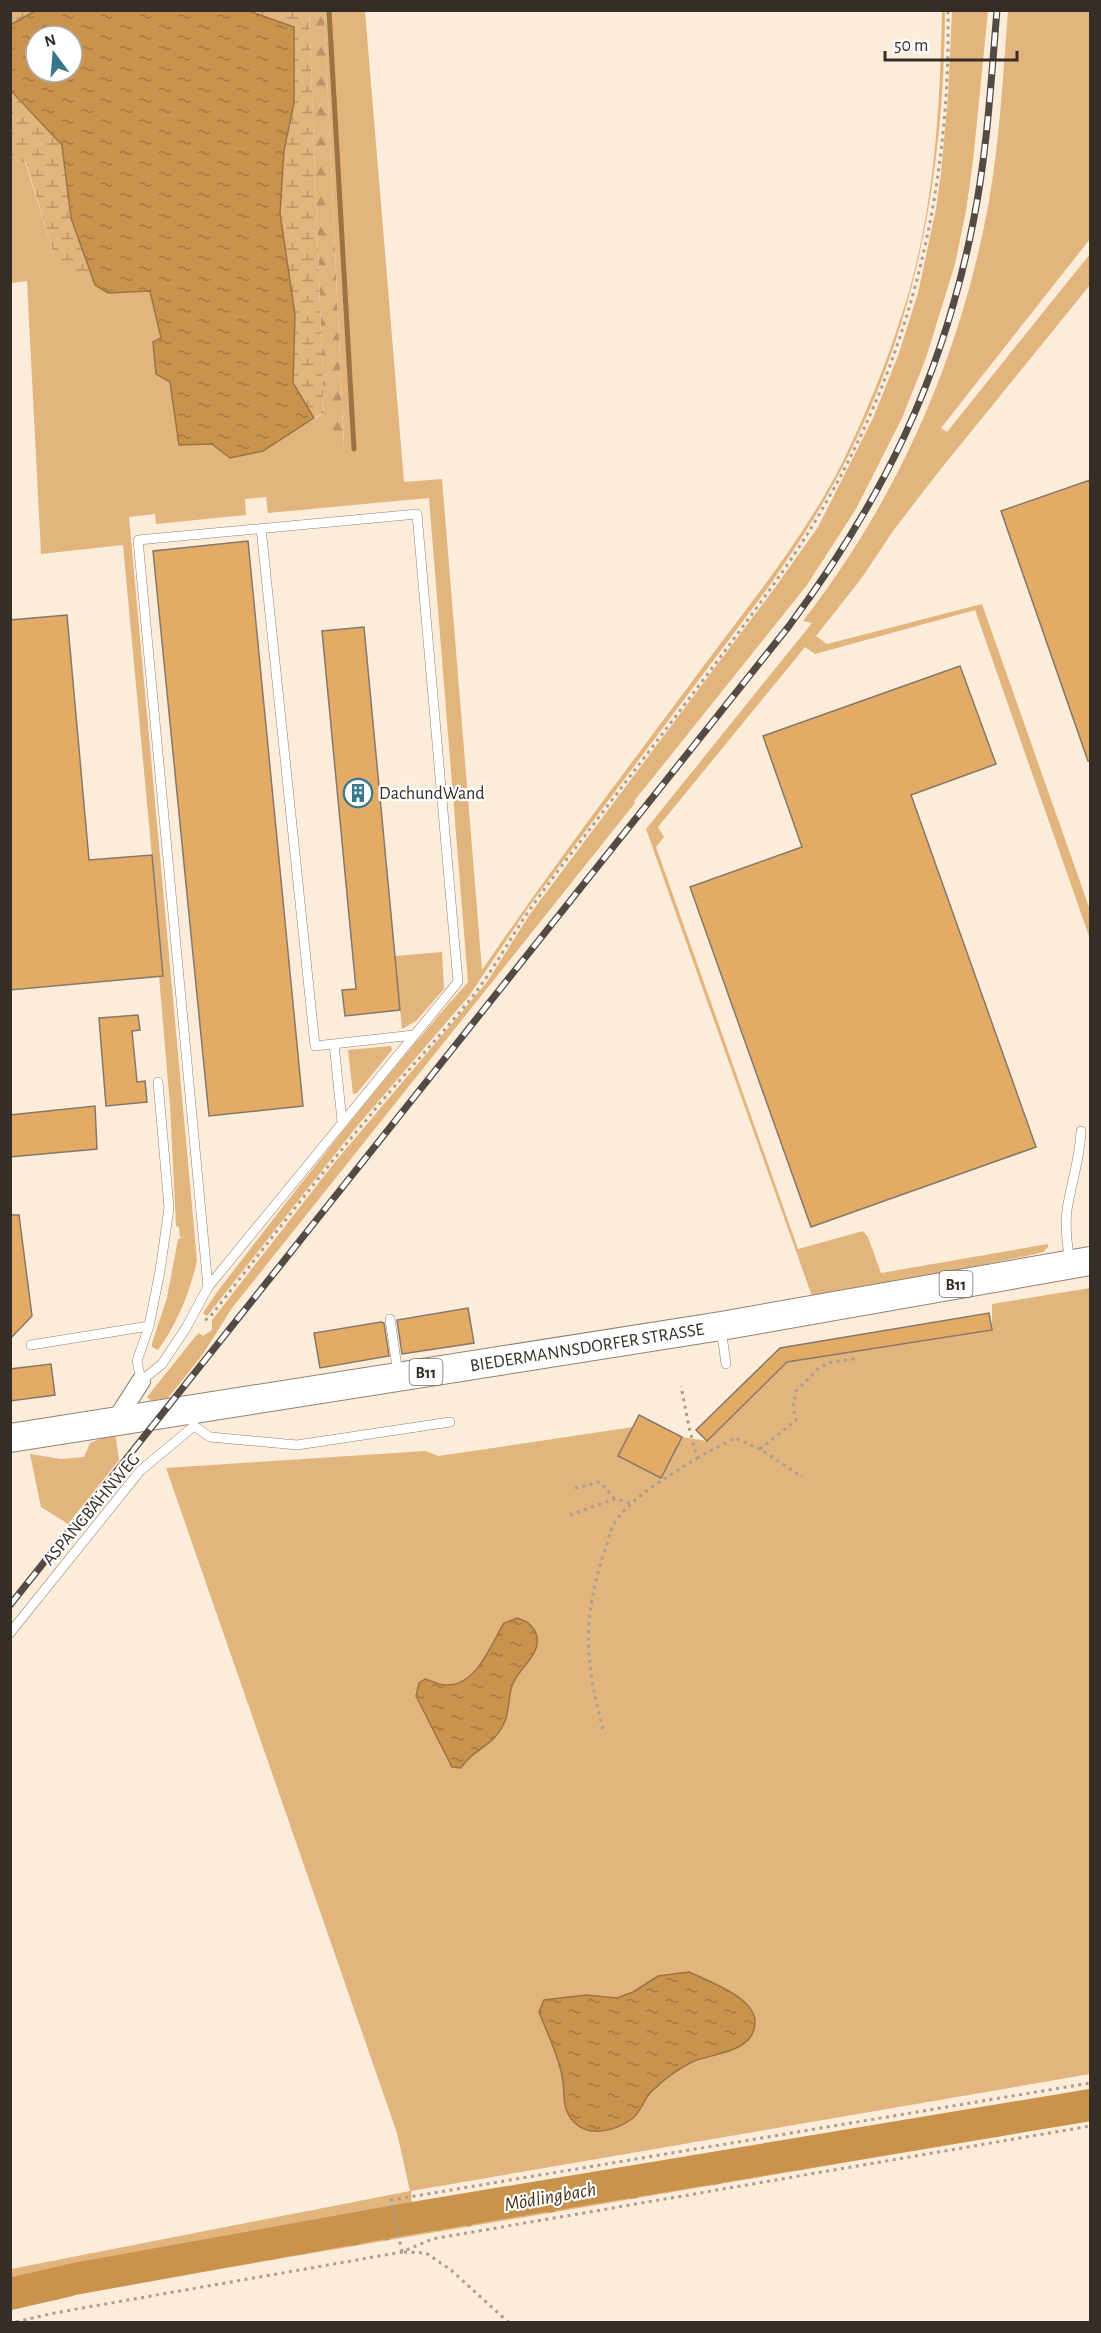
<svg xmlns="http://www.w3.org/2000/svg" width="1101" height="2333" font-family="'Alegreya Sans',sans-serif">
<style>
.grass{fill:#e3b57e}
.forest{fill:url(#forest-firs)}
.wetland{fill:url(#wetland-marsh)}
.water{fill:url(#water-ripples);stroke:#9c7442;stroke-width:1.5;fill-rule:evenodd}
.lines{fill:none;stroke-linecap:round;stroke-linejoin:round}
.stream{stroke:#9c7442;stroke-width:5}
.river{stroke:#c9924d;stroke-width:32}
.building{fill:#e4ab66;stroke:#867868;stroke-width:1.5}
.service-casing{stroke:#908272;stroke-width:10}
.minor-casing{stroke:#908272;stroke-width:20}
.primary-casing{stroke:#908272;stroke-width:30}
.path{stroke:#aa9e91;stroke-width:3;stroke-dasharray:3 4.5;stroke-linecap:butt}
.service{stroke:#fff;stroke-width:9}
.minor{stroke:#fff;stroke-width:18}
.primary{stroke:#fff;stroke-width:28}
.rail-casing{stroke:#534b43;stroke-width:7}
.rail{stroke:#fff;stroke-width:4.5;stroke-dasharray:14;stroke-linecap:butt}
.labels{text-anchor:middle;stroke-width:4.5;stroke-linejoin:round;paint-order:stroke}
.shield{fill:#fff;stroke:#716d68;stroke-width:1.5}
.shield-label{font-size:16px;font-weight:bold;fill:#342e27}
.poi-label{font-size:18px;fill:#342e27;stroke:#fff;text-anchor:start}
.street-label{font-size:18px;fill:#342e27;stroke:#fff}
.water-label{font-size:20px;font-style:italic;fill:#462f10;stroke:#fff}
</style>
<defs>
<pattern id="forest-firs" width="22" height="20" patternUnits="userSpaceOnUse" patternTransform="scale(1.5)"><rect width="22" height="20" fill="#e3b57e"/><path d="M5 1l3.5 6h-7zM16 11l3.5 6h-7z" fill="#b99467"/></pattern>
<pattern id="wetland-marsh" width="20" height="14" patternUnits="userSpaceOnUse" patternTransform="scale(1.5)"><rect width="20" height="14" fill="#e3b57e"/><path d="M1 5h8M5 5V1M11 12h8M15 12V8" fill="none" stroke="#b99467"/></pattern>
<pattern id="water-ripples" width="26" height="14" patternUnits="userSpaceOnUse" patternTransform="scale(1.5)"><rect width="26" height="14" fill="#c9924d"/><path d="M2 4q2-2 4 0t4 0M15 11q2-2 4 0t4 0" fill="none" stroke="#a47840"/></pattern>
</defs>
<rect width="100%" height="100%" fill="#fcecda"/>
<!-- grass -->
<path class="grass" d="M324 11H365L404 482 442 479 482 970C555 863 634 760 711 656 758 594 808 531 843 461 866 414 886 364 902 314 934 217 940 112 942 11H945C944 186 912 348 824 501 807 531 787 560 767 589L530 905 469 996 358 1125 207 1316 203 1313 217 1292C298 1187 379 1082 468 982L429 498 268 513 266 497 245 499 246 515 156 524 155 514 129 517 197 1261C190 1292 177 1324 158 1350L152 1347V1343L167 1298 178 1239 184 1237H180L179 1227 176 1226 170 1105 159 976H163L123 545 41 554 27 281 11 283 10 165 25 161 54 255 108 293 150 291 170 382 179 445 212 444 230 458 263 451 324 413 344 448Z
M952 11H988L973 161 966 211 955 264 926 358 902 418 856 509 807 585 647 785 634 801 635 803 232 1308 203 1354 165 1402C157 1403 153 1403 147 1397L195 1337 199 1333 203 1336 212 1330V1320L335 1162 487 982 530 914 774 589 818 527 873 418 898 356 918 293 936 209 941 173 948 97Z
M1008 11H1090V239L941 428 947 432 1090 254V285L936 475 893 531 861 579 816 636 827 644 982 604 1090 910V939L975 610 815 654 805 647 658 827 664 837 656 847 798 1249 863 1231 868 1237 881 1273 1048 1244V1247L1043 1252 1027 1256 813 1299 646 829 812 623 803 621C899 497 961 355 989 201 1000 138 1003 74 1008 11Z
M442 952 444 989 416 1021 402 1029 395 956Z
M391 1046 392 1050 357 1093 353 1094 348 1050Z
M1090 1288V2074L411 2191 412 2211 137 2258 11 2285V2269L410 2191 397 2133 166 1468 425 1451 439 1456 633 1427 618 1456 661 1478 682 1437 707 1441 787 1362 992 1330V1304Z
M115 1433 119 1460 68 1524 41 1507 30 1454 61 1459 84 1457 90 1443Z"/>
<!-- forest -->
<path class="forest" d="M309 11H324L344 450 324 413Z
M1090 2110V2121L231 2267 215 2257Z
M69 2287 74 2296 11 2310V2300Z"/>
<!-- wetland -->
<path class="wetland" d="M11 10 35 11 11 25Z
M246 11H309L324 413 314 418 293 384 295 315 280 213 284 151 294 103Z
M10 91 62 145 71 218 95 285 108 293 86 289 54 255 26 162 11 165Z"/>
<!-- water -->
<path class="water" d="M246 10 294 27V103L284 151 280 213 295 315 293 383 314 418 263 451 230 458 212 444 179 445 170 382 156 374 153 342 161 338 150 291 108 293 95 285 71 218 62 145 11 91 10 25 35 11ZM36 36H72V72H36Z
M517 1618C526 1621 530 1623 535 1631 546 1654 515 1669 511 1689 507 1708 510 1720 495 1737 485 1748 468 1755 461 1768L452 1767 416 1696 419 1683 425 1679C432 1681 441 1686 448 1685 478 1684 491 1644 504 1623Z
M689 1972C708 1981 754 1997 755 2021 756 2053 712 2053 692 2062 678 2069 662 2081 651 2092 644 2099 641 2111 633 2118 618 2130 590 2138 575 2123 560 2109 566 2093 562 2076 558 2054 547 2033 539 2012L544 2000 586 1995 617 1998 633 1992 658 1976Z"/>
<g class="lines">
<!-- stream -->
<path class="stream" d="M329 10 354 449"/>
<!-- river -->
<path class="river" d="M10 2294 74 2279 401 2220 1090 2105"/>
</g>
<!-- building -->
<path class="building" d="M1090 480V761H1088L1001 511Z
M248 541 303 1106 209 1116 153 551Z
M67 615 89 860 152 855 163 976 10 990V620Z
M364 627 400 1010 345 1016 342 990 356 989 322 631Z
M960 666 996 764 911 795 1036 1147 811 1227 690 887 802 847 763 736Z
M138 1015 140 1030 132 1031 137 1082 145 1081 147 1102 106 1106 99 1018Z
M95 1106 97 1149 10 1157V1115Z
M10 1215H19L32 1316 10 1339Z
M468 1308 474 1343 402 1354 397 1320Z
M989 1313 992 1330 787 1362 707 1441 696 1430 780 1348Z
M381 1322 384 1323 389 1356 320 1368 314 1333Z
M51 1364 55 1395 10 1401V1369Z
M639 1415 682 1437 661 1478 618 1456Z"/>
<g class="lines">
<!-- service casing -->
<g class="service-casing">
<path id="service" d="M261 528 315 1046 414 1035
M334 1044 342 1121
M158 1082 169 1208 160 1271 149 1326 137 1361 141 1381 162 1364 186 1328 208 1287 458 982 417 514 138 540 208 1287
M1070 1261C1067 1245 1065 1227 1067 1210 1071 1183 1080 1159 1081 1131
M390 1319 398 1374
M721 1328 726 1364
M31 1345 149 1326
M194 1426 210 1437 297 1445 450 1422
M10 1633 140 1471 194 1426 192 1412"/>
</g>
<!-- minor casing -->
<g class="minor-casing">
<path id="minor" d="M116 1420 141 1381"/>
</g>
<!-- primary casing -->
<g class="primary-casing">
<path id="primary" d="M10 1438 721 1326 1090 1261"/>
</g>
<!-- path -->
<path class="path" d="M205 1320 209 1318C262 1251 313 1183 368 1118 400 1078 436 1041 469 1001 490 975 506 946 524 918 546 886 570 855 593 825 640 763 687 702 733 640 765 596 798 553 824 506 912 354 951 186 948 10
M760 1449 796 1420 793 1407 796 1391 819 1368 828 1363 859 1358
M697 1458 735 1438 760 1449 802 1477
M575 1488 600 1482 615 1499
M570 1515 615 1499 631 1503
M603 1729C585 1661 582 1621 604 1553 608 1543 610 1528 617 1519 637 1493 670 1476 697 1458L689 1427 681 1386
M402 2252 391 2200 1090 2083
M404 2252 426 2253 451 2270 508 2322
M16 2322 54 2313 402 2252 432 2239 1090 2126"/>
<!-- service -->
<use href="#service" class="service"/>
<!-- minor -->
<use href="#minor" class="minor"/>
<!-- primary -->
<use href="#primary" class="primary"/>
<!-- rail casing -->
<g class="rail-casing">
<path id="rail" d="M10 1605 789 626C883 499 942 379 973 223 987 154 991 81 997 10"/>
</g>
<!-- rail -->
<use href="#rail" class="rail"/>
</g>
<!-- icons -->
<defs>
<g id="building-ring" transform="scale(1.5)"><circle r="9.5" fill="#fff" stroke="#37778b" stroke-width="1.5"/><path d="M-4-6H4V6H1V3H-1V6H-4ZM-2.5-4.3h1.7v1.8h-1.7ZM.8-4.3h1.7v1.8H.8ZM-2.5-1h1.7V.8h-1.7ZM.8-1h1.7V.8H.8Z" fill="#37778b"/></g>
</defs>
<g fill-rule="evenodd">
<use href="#building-ring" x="358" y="793"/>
</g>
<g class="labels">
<!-- shield labels -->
<g class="shield">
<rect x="939.5" y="1271" width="33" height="26" rx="4.5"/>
<rect x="409.5" y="1359" width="33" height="26" rx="4.5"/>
</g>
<g class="shield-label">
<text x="956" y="1290">B11</text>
<text x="426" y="1378">B11</text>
</g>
<!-- poi labels -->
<g class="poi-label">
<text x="379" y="799">DachundWand</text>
</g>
<!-- street labels -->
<g class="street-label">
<text transform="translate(587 1347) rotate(-9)" y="6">BIEDERMANNSDORFER STRASSE</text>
<text transform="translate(91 1509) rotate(-50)" y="6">ASPANGBAHNWEG</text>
</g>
<!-- water labels -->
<g class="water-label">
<text transform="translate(550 2196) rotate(-10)" y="7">Mödlingbach</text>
</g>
</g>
<!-- border -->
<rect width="1101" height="2333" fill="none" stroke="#342e27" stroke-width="24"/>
<!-- north arrow -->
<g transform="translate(54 54) rotate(344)"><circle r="28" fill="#ffffff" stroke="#aeaba9" stroke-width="1.5"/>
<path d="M0-4.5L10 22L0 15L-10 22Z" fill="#37778b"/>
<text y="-9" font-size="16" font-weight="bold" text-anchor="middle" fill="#342e27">N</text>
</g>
<!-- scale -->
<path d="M885 51v9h132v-9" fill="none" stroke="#342e27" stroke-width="3"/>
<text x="894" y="51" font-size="18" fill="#342e27" stroke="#ffffff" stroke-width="4.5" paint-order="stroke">50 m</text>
</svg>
